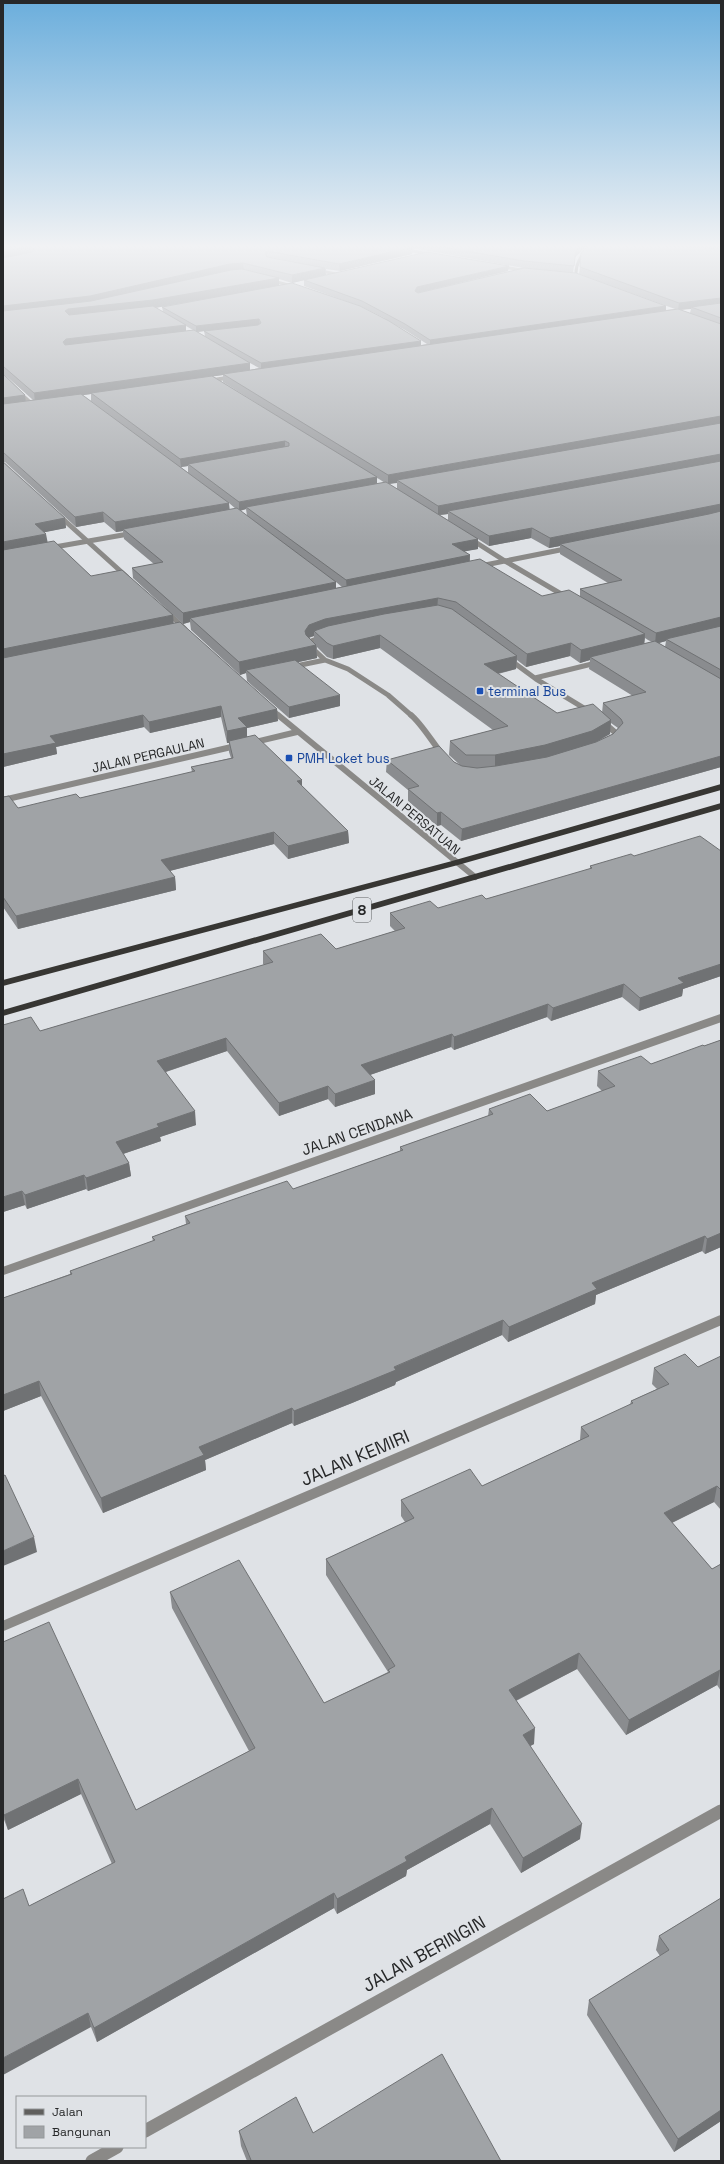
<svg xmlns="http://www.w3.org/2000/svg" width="724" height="2164" font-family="'Space Grotesk',sans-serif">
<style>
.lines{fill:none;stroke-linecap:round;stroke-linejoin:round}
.service-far1{stroke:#8a8987;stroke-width:5}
.service{stroke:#8a8987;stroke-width:6}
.minor-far6{stroke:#8a8987;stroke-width:3}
.minor-far5{stroke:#8a8987;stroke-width:4}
.minor-far4{stroke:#8a8987;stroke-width:5}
.minor-far3{stroke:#8a8987;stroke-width:6}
.minor-far2{stroke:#8a8987;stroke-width:8}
.minor-far1{stroke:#8a8987;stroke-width:10}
.minor{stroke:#8a8987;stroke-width:13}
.tertiary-far3{stroke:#8a8987;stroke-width:3}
.tertiary-far2{stroke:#8a8987;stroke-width:4}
.tertiary-far1{stroke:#8a8987;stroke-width:5}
.tertiary{stroke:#8a8987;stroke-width:6}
.secondary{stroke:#605f5d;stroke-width:3}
.trunk{fill:#373633;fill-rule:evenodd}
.wall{fill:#8a8c8f;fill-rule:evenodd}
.shaded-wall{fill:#707274}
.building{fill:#a0a3a6;stroke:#707274}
.transit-dot{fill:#1a4fb4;stroke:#dfe2e6;stroke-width:1.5}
.labels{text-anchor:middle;stroke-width:4;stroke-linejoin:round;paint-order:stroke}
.far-transit-label{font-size:13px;fill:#164399;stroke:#dfe2e6;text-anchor:start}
.far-street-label{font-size:13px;fill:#272829;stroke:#dfe2e6}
.shield{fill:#dfe2e6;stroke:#5e6062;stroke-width:1}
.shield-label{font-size:14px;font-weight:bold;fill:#272829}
.street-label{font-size:15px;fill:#272829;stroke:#dfe2e6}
.near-street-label{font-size:18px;fill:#272829;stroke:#dfe2e6}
</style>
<rect width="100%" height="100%" fill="#dfe2e6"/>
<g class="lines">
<!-- service-far1 -->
<path class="service-far1" d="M469 538 505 561
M291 667 325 660
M535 678 600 662
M412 716 388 695 348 669 325 660 309 645 311 641 327 635 383 623 438 614 453 618 536 679 597 716"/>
<!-- service -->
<path class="service" d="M411 715C427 728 446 768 464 774 484 781 609 754 617 734L595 715"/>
<!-- minor-far6 -->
<path class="minor-far6" d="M316 270 341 275
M269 280 296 287"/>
<!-- minor-far5 -->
<path class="minor-far5" d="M3 378 34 406"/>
<!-- minor-far4 -->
<path class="minor-far4" d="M49 548 134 533
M505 561 568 598
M480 566 570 548"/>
<!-- minor-far3 -->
<path class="minor-far3" d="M251 743 297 732
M3 800 240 745"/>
<!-- minor-far2 -->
<path class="minor-far2" d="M3 1271 721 1018"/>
<!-- minor-far1 -->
<path class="minor-far1" d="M3 1626 721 1320"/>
<!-- minor -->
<path class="minor" d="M145 2131 721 1811
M92 2161 117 2147"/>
<!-- tertiary-far3 -->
<path class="tertiary-far3" d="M403 249 433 255
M497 266 527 271"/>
<!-- tertiary-far2 -->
<path class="tertiary-far2" d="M207 381 233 377
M59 515 65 521"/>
<!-- tertiary-far1 -->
<path class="tertiary-far1" d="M64 520 127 577
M166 611 185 629
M270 707 279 716"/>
<!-- tertiary -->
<path class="tertiary" d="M278 715 475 877"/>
<!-- secondary -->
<path class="secondary" d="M583 279 576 276C575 263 582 255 590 245"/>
<!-- trunk -->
<path class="trunk" d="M721 784V790L458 865 3 986V980L452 861Z
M721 803V809L3 1016V1010Z"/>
</g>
<!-- wall -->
<path class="wall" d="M3 245H588L575 257 573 273 523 268 412 248V254L340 271 326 269V275L292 283 279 279V285L386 319 362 307 304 286V280L508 271 418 293 666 306V310L675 309 579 274 580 267 589 245H721V767L461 841 441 825 437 826 408 801V790L386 772 387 760 454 762 460 765 449 755 450 741 493 730 380 648 333 659 327 657 317 647V658L298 662 340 706 289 718 247 681 246 673 240 675 191 630 190 622 183 624 133 578 132 568 154 564 124 539 123 531 116 532 104 522 76 527 5 462H4L65 518 66 528 44 532 47 542 91 576 173 623 277 709 278 721 247 728V736L302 786 348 831 349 843 288 859 274 844 169 871 175 877 176 890 18 929 3 907V797L18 808 80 798 192 772 191 767 231 758 229 752V743H227L221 717 150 733 144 727 56 747 57 754 3 767ZM229 295 162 307 163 312 155 308ZM686 309H691L690 313 681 310ZM390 322 405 330 427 344 421 345V341ZM186 326 193 330 186 331ZM204 331 205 336 197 332ZM250 363 259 368 250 370ZM5 375 33 400 25 401V395ZM223 375V382L299 430 213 376ZM91 394V401L156 449 83 395ZM188 466V473L181 467ZM377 478 379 479 385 483 377 484ZM394 483H397V489L389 484ZM229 503 236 509 229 510ZM246 509 247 516 240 511ZM448 514V520L440 515H441ZM531 538 549 548 560 546V554L608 583 580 589V596H542L470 561V555L464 551 478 549V539L489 546ZM336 582 342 587 336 588ZM314 636V643L309 638ZM645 638 648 640 652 642 644 644ZM666 641 665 647 658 643H659ZM570 656 580 663 590 660 589 669 633 696 603 703 602 713H557L498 674 516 669 517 660 526 667ZM611 723 618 728 613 734 599 740 610 734Z
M721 851V976L683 989 682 996 639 1011 622 997 551 1021 547 1017 454 1050 451 1047 370 1075 375 1094 335 1107 328 1099 279 1116 227 1051 166 1072 196 1125 160 1137 161 1141 123 1154 129 1163 131 1176 88 1191 86 1189 27 1209 25 1205 3 1212 40 1031 264 965 263 964V951L336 949 395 931 390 926V913L438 908 486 899 590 869V866L634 856Z
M721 1040V1247L705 1254 702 1251 596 1295 595 1304 508 1342 502 1335 396 1382 395 1385 352 1403 294 1426 292 1423 205 1460 206 1470 103 1513 41 1396 3 1411V1298L70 1274V1271L153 1241 152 1237 186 1224 185 1216 293 1189 400 1151V1147L488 1116 489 1109 547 1111 602 1091 597 1086 598 1071 651 1064Z
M721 1356V1510L714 1502 672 1523 712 1569 721 1564V1691L717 1685 626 1735 577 1669 516 1701 534 1744 530 1746 580 1839 521 1873 490 1824 407 1870 406 1876 337 1914 334 1908 97 2042 91 2027 29 1906 112 1864 81 1794 8 1830 3 1817V1642L136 1810 249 1751 172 1608 170 1592 324 1703 388 1672 326 1575V1559L405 1522 401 1516V1500L482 1486 580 1440 581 1427 630 1405 631 1401 657 1389 652 1384 654 1368 698 1367Z
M721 1898V2121L674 2152 587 2015 589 2000 660 1956 656 1950 659 1936Z
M239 2131 313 2133 501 2161H247L241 2146Z"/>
<!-- shaded-wall -->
<path class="shaded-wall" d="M3 245H26L3 249Z
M582 245H588L575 257 573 273 576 250Z
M31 246 32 253 3 259V252Z
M413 247 412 254 340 271 339 264Z
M267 251V258L265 254Z
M243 263 244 270 90 303 3 313V306L230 264Z
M509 266 508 271 417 293 415 291 417 287Z
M325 268 326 275 292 283V275Z
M279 278V286L154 308 66 319 65 311 68 309Z
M721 298V305L691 307V309L678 310 679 303Z
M666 306V312L430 346V340Z
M259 319 260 325 196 332V326Z
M186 325V333L67 347 63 342 66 339Z
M421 341V347L261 370V363Z
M250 363V371L223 374V375L92 394 91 393V394L35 402 34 393Z
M25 395 26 403 3 407V398Z
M721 416 720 425 397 480V483L388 484V475Z
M285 441V450L188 464V466L181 467 180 459Z
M721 454 720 464 448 511V514L438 515V506Z
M377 477V486L246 507V509L239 511V502Z
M229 503 230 512 123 529V531L116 532 115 522Z
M721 504V511L706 516 560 544V546L549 548 550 538Z
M103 512 104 522 76 527 75 517Z
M65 518 66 528 36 534 35 524Z
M532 528 531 538 489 546V536Z
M46 534 48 544 3 552V542Z
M478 539V549L451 554 452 544Z
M470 555 469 565 347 590 346 580Z
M336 582V592L190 618V622L183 624V613Z
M438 598 437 610 314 631V636L310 637 305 643V631L309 625 325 619Z
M173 615 174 626 3 661V649Z
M721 617 720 628 666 639V641L655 644 656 633Z
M645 634 644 647 590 657V660L580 663 581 650Z
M380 635V648L333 659V646Z
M571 643 570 656 526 667 527 654Z
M316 645 317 658 249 673 246 670V673L240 675 239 662Z
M517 656 516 669 483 677 484 664Z
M340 695V706L289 718V707Z
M221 706V717L150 733 149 722Z
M277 709 278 721 247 728V739L229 741V743H227V731L238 718Z
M143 715 144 727 56 747 57 754 3 767V754L50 736Z
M611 720 610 734 591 745 544 760 495 769V755Z
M721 756V767L461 841 462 829Z
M302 780V792L297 781Z
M441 812V825L437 826V813Z
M348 831 349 843 288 859V846Z
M274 832V844L162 873 161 860Z
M175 877 176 890 18 929 16 916Z
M721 964V976L683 989 682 996 639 1011 640 998 678 978Z
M624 984 622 997 551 1021 553 1008Z
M548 1004 547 1017 454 1050V1037Z
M452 1034 451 1047 361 1078V1065Z
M226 1038 227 1051 159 1074 157 1061Z
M375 1080V1094L335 1107V1094Z
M328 1086V1099L279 1116V1103Z
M195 1111 196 1125 160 1137 161 1141 117 1156 116 1142 157 1124Z
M129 1163 131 1176 88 1191 86 1178Z
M84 1175 86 1189 27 1209 25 1195Z
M22 1191 25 1205 3 1212V1197Z
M721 1233V1247L705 1254 707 1239Z
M705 1236 702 1251 596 1295 595 1304 508 1342 509 1327 592 1283Z
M503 1320 502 1335 396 1382 395 1385 352 1403 294 1426V1411Z
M39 1381 41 1396 3 1411V1395Z
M292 1408V1423L205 1460 206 1470 103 1513 101 1498 199 1447Z
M717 1486 714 1502 661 1528 664 1513Z
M34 1537 37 1552 3 1566V1551Z
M579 1653 577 1669 507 1705 509 1690Z
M720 1670 717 1685 626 1735 629 1720Z
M535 1728 534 1744 521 1751 523 1735Z
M78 1779 81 1794 8 1830 4 1815Z
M492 1808 490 1824 407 1870 406 1876 337 1914V1899L405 1857Z
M582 1824 580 1839 521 1873 523 1858Z
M334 1893V1908L97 2042 94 2028Z
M88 2013 91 2027 3 2075V2058Z
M721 2110V2121L674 2152 678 2139Z"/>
<!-- building -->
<path class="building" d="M21 245H396L413 247 339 264 267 251 265 254 267 257 325 268 292 275 243 263 230 264 90 296 3 306V258L32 252 34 249 31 246 3 252V248Z
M430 245H582L576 250 574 266 524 261Z
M589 245H659L721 249V298L679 303 580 267 581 253Z
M427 252 509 266 417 287 415 291 418 293 524 268 576 273 666 306 430 340 405 324 362 301 304 280Z
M242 269 279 278 153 300 68 309 65 311 69 315 153 306 186 325 66 339 63 342 65 345 194 330 250 363 34 393 4 367H3V311L91 301 231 270Z
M292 283 360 306 389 321 421 341 261 363 204 331 258 325 261 323 259 319 196 326 162 307Z
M721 303V318L691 307Z
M678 309 721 324V416L388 475 223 374Z
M3 374 25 395 3 398Z
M212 376 377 477 239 502 188 464 289 446V443L285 441 180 459 91 393Z
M81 394 229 503 115 522 103 512 75 517 4 453H3V404Z
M721 423V454L438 506 397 480Z
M721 461V504L550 538 532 528 489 536 448 511Z
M3 462 65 518 35 524 46 534 3 542Z
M386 482 478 539 452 544 470 555 346 580 246 507Z
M237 508 336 582 183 613 132 568 163 562 123 529Z
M721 511V617L656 633 580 589 622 580 560 544 709 514Z
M54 541 91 576 122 570 173 615 3 649V550Z
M480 559 542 596 569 590 645 634 581 650 571 643 527 654 456 602 438 598 325 619 309 625 305 631 306 635 316 645 239 662 190 618Z
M438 605 452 609 517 656 484 664 557 713 593 704 611 720 592 731 545 745 495 755H466L450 741 508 726 380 635 333 646 327 643 314 631 328 626 384 614Z
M180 622 277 709 238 718 247 727 227 731 221 706 149 722 143 715 50 736 56 743 3 754V658Z
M721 626V670L666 639Z
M655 641 721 679V756L462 829 441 812 437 813 408 789 419 786 387 760 439 746 454 762 462 766 477 768 496 766 547 757 596 742 613 734 623 723 621 719 603 703 646 692 590 657Z
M295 660 340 695 289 707 246 670Z
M255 735 302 780 297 781 348 831 288 846 274 832 161 860 175 877 16 916 3 897V797L9 796 18 808 76 794 80 798 195 771 191 767 233 758 229 741Z
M700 836 721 851V964L678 978 684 983 640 998 624 984 553 1008 548 1004 454 1037 452 1034 361 1065 375 1080 335 1094 328 1086 279 1103 226 1038 157 1061 195 1111 157 1124 159 1127 116 1142 129 1163 86 1178 84 1175 25 1195 22 1191 3 1197V1025L31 1017 40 1031 273 962 263 951 321 934 336 949 405 928 390 913 430 901 438 908 482 895 486 899 592 868 590 866 631 854 634 856Z
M721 1040V1233L707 1239 705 1236 592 1283 597 1289 509 1327 503 1320 394 1367 396 1370 352 1388 294 1411 292 1408 199 1447 204 1455 101 1498 39 1381 3 1395V1298L72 1274 70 1271 155 1240 152 1237 190 1223 185 1216 287 1181 293 1189 403 1150 400 1147 493 1114 489 1109 530 1094 547 1111 615 1086 598 1071 641 1056 651 1064 703 1045 704 1046Z
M685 1354 698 1367 721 1356V1490L717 1486 664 1513 712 1569 721 1564V1671L720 1670 629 1720 579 1653 509 1690 535 1728 523 1735 582 1824 523 1858 492 1808 405 1857 407 1861 337 1899 334 1893 94 2028 88 2013 3 2058V1899L23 1889 29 1906 115 1862 78 1779 4 1815 3 1812V1642L49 1622 136 1810 255 1748 170 1592 239 1560 324 1703 390 1672 388 1670 395 1666 326 1559 414 1518 401 1500 470 1469 482 1486 589 1436 581 1427 633 1403 631 1401 669 1384 654 1368Z
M5 1475 34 1537 3 1551V1476Z
M721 1898V2110L678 2139 589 2000 669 1950 659 1936Z
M442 2054 501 2161H249L251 2160 239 2131 296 2097 313 2133Z"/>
<!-- sky -->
<linearGradient id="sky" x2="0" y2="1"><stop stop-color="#6baedc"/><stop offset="0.45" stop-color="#f1f2f4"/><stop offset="1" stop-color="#f1f2f4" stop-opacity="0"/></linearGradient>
<rect width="724" height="547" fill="url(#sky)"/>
<!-- markers -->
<g class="transit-dot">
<rect x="476" y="687" width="8" height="8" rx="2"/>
<rect x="285" y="754" width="8" height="8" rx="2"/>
</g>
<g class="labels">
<!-- far-transit labels -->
<g class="far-transit-label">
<text x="488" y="696">terminal Bus</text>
<text x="297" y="763">PMH Loket bus</text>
</g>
<!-- far-street labels -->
<g class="far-street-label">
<text transform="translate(148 755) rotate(-13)" y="5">JALAN PERGAULAN</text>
<text transform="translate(415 815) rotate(40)" y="5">JALAN PERSATUAN</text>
</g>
<!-- shield labels -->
<rect class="shield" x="353" y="898" width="18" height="24" rx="3"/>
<g class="shield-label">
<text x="362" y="915">8</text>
</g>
<!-- street labels -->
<g class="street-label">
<text transform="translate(357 1132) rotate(-19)" y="5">JALAN CENDANA</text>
</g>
<!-- near-street labels -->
<g class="near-street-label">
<text transform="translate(355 1458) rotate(-23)" y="6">JALAN KEMIRI</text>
<text transform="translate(424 1954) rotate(-29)" y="6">JALAN BERINGIN</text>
</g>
</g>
<!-- border -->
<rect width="724" height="2164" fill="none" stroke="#272829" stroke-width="8"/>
<!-- legend -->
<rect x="16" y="2096" width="130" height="52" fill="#dfe2e6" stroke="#95989a"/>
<rect x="24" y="2109" width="20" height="6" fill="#605f5d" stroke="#95989a"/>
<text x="52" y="2116" font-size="12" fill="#272829">Jalan</text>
<rect x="24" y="2126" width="20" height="12" fill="#a0a3a6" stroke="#95989a"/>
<text x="52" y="2136" font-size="12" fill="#272829">Bangunan</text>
</svg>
